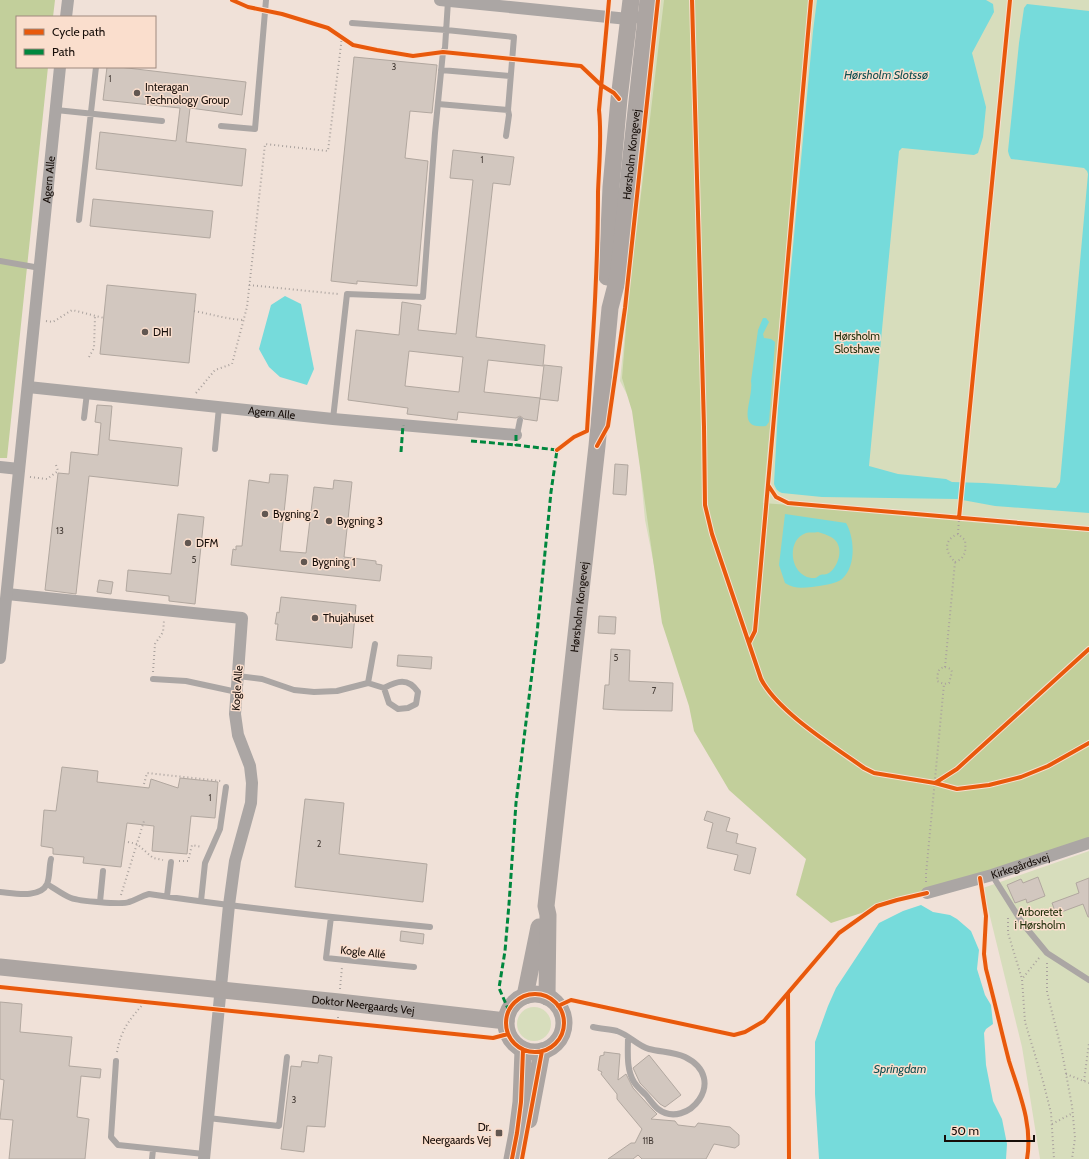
<svg xmlns="http://www.w3.org/2000/svg" width="1089" height="1159" font-family="Cabin,sans-serif">
<style>
.green{fill:#d7ddbc}
.forest{fill:#c2cf9b}
.water{fill:#76dbdb;fill-rule:evenodd}
.building{fill:#d2c7bf;stroke:#b1a79f;fill-rule:evenodd}
.lines{fill:none;stroke-linecap:round;stroke-linejoin:round}
.path{stroke:#aaa29e;stroke-width:2;stroke-dasharray:1 3;stroke-linecap:butt}
.lane{stroke:#aba6a4;stroke-width:6}
.street{stroke:#aba6a4;stroke-width:12}
.secondary{stroke:#aca5a2;stroke-width:17}
.quiet{stroke:#00873e;stroke-width:3;stroke-dasharray:6 3;stroke-linecap:butt}
.cycleway-casing{stroke:#fadecd;stroke-width:6}
.cycleway{stroke:#e8590c;stroke-width:4}
.poi-dot{fill:#625751;stroke:#fadecd;stroke-width:1.5}
.labels{text-anchor:middle;stroke-width:3;stroke-linejoin:round;paint-order:stroke}
.number-label{font-size:9px;fill:#453c36}
.poi-label{font-size:11px;fill:#160d08;stroke:#fadecd;text-anchor:start}
.street-label{font-size:11px;fill:#160d08;stroke:#fadecd}
.park-label{font-size:11px;fill:#212f0b;stroke:#fadecd}
.water-label{font-size:12px;font-style:italic;fill:#105052;stroke:#fadecd}
</style>
<rect width="100%" height="100%" fill="#f0e1d8"/>
<!-- green -->
<path class="green" d="M658 0H1089V833L810 858 665 620 645 520 635 410 620 381Z
M1089 851V1159H1040L1022 1047 983 888Z
M517 1024a17 17 0 1 1 34 0a17 17 0 1 1-34 0Z"/>
<!-- forest -->
<path class="forest" d="M0 0H55L53 17H17V67H48L7 458H0Z
M664 0H809L763 503 1089 528V838L831 923 796 895 806 859 729 790 694 731 689 706 662 623 632 411 622 378 629 291 643 178Z"/>
<!-- water -->
<path class="water" d="M817 0H986L993 4 994 12 972 53 986 107 983 137 978 153 974 155 902 148 899 151 869 466 898 474 946 479 952 482 984 483 1056 488 1060 482 1088 174 1087 171 1084 168 1011 159 1009 155 1008 151 1019 43 1024 8 1027 4 1089 11V513L995 506 957 499 822 497 782 493C777 491 776 489 774 484L778 409 813 31Z
M285 296 301 304 314 369 307 385 280 377 269 367 259 349 271 305Z
M763 318H766L769 322 763 334 764 338 771 339 775 342 769 422 766 426C734 430 754 400 751 381L758 330Z
M785 514 846 523C855 538 856 567 842 579 836 584 820 586 812 587 802 588 794 589 785 583L779 565ZM818 532C824 534 831 536 835 540 844 549 838 567 829 573 826 575 823 574 820 575 817 577 817 578 814 578 790 578 785 540 806 533 809 532 814 533 818 532Z
M921 905 933 912 950 915 957 919 971 931 979 950 977 969 985 995 991 1005 993 1024 986 1029 984 1033 986 1065 993 1101 1002 1119 1007 1144 1006 1159H819L815 1094V1042L828 1006 836 988 879 923 903 911Z"/>
<!-- building -->
<path class="building" d="M354 57 437 65 432 113 410 111 405 158 428 161 417 286 357 281V284L331 281Z
M107 67H119L246 82 242 115 190 108 186 142 246 149 242 186 96 169 100 132 176 141 180 108 103 100Z
M453 150 514 157 510 185 493 183 476 337 545 345 543 366 488 360 484 392 540 398 537 421 524 419 520 416 516 418 458 412 457 420 407 414 408 408 348 400 356 330 399 335 402 302 421 305 418 330 456 334 473 180 450 178ZM409 351 463 357 459 392 405 386Z
M93 199 213 211 210 238 90 226Z
M107 285 196 294 189 363 100 354Z
M544 365 562 367 558 401 540 399Z
M97 405 112 406 109 440 182 448 178 486 89 476 76 594 45 590 58 473 69 474 71 452 98 455 101 423 95 422Z
M615 464 628 465 626 495 613 494Z
M270 474 288 475 280 551 306 553 314 487 333 489 334 480 352 482 344 557 376 561V564L382 565 380 581 231 565 233 549 236 550V546H242L249 480 269 483Z
M178 514 204 517 195 604 169 601V596L126 591 128 570 171 574Z
M99 580 113 582 111 594 97 592Z
M281 597 356 605 352 648 276 640 278 624H275L277 612 279 613Z
M599 616 616 617 615 634 598 633Z
M611 649 630 650 629 681 673 683 672 711 619 710 603 709 605 685H609Z
M398 655 432 657 431 669 397 666Z
M62 767 98 771 97 782 149 788 151 779 178 788 180 778 218 782 215 818 191 816 187 854 152 851 154 826 127 823 121 867 83 863 84 857 53 854V848L41 846 44 810 56 811Z
M305 799 344 803 339 854 427 864 423 902 295 887Z
M707 811 730 818 726 831 738 834 736 843 756 848 750 874 734 870 738 855 707 848 713 823 704 820Z
M1038 877 1045 896 1027 903 1026 899 1015 903 1007 885 1021 879 1023 883Z
M1089 878V917H1088L1083 904 1056 914 1052 903 1079 893 1076 883Z
M401 931 424 934 423 944 400 941Z
M0 1002 22 1004 20 1032 72 1037 69 1066 101 1069 100 1078 81 1076 77 1117 89 1119 85 1159H9L13 1120 0 1119 4 1080 0 1079Z
M604 1052 620 1054 618 1080 626 1074 633 1088 652 1109 657 1114 651 1119 675 1121 678 1125 695 1127 698 1123 730 1127 739 1135V1145L735 1148 714 1144 706 1159H642L638 1155 633 1159H608L631 1143H635L642 1129 617 1099V1094L601 1074 602 1072 598 1070 600 1056 604 1055Z
M319 1055 332 1057 325 1127 307 1126 304 1152 281 1149 291 1066 301 1067 302 1061 318 1063Z
M649 1055 681 1095 665 1107 660 1104 640 1083 634 1070 633 1068Z"/>
<g class="lines">
<!-- path -->
<path class="path" d="M249 285 338 294
M194 311C211 314 226 319 243 320
M46 321 53 322 72 310 104 318
M89 357 94 348 95 316
M196 393 215 370 232 364 247 307 265 144 328 151 342 37
M30 477 47 479 58 471 56 465
M958 534 959 518
M955 562C966 558 966 550 965 540L958 534
M945 667 955 562C945 552 943 540 958 534
M945 667 951 669 952 672 949 683 944 684 937 681C938 674 937 668 945 667Z
M153 672 155 644 163 632 164 621
M144 784 147 773 221 781
M128 842 137 844 153 858 163 860
M179 861H188L192 845 202 847
M926 882V874L944 684
M121 895 144 821
M1008 918V933L1022 979
M1039 958 1022 979 1025 1022 1043 1081 1051 1113 1054 1159
M1047 963V992L1062 1052 1072 1106 1075 1138 1072 1159
M340 989 342 967
M338 1022V1015
M117 1052C121 1029 130 1019 145 1002
M1066 1074 1089 1083
M1084 1081 1089 1043
M1052 1124 1073 1113"/>
<!-- lane -->
<path class="lane" d="M352 23 446 30 514 37 508 110 438 104
M441 70 510 76
M56 110 162 121
M221 126 255 129 266 0
M506 136 509 115 508 110
M79 220 96 67
M0 261 40 268
M84 418 87 393
M333 419 347 294 423 297 435 133 443 52 445 48 448 1
M516 435 518 430 520 420
M215 449 219 407
M238 676 262 679 294 690 314 692 337 691 368 683 375 644
M153 679 186 681 237 692
M368 683 384 688 389 703 398 709 408 708 416 704 418 692C408 677 397 681 384 688
M992 875 1023 924 1047 953 1089 980
M47 884C54 888 63 895 71 898 79 901 122 905 129 902 136 900 141 896 149 894 242 908 336 918 430 927
M0 892C13 893 40 899 47 884 50 877 49 866 51 859
M167 896 171 862
M201 901 205 863 220 829 226 787
M100 902 103 871
M331 917 326 958 414 967
M593 1027C601 1029 610 1029 617 1031 629 1035 638 1046 649 1049 661 1052 675 1052 685 1057 730 1079 687 1131 658 1109 654 1106 650 1100 646 1095 642 1091 637 1087 634 1082 626 1069 628 1052 628 1037
M116 1061 111 1137 118 1145 204 1154
M208 1118 279 1126 287 1057
M152 1159 153 1150"/>
<!-- street -->
<g class="street">
<path d="M440 0 628 19 636 17"/>
<path d="M66 17 68 0"/>
<path id="s1" d="M28 387 333 419 516 435"/>
<path d="M0 467 19 469"/>
<path d="M7 594 242 618 235 714 238 735 250 766 252 783 251 803 235 861 229 905 204 1159"/>
<path id="s2" d="M0 658 60 67"/>
<path id="s3" d="M927 893 992 875 1089 843"/>
</g>
<!-- secondary -->
<g class="secondary">
<path d="M607 277 611 187 619 99 631 0"/>
<path id="s4" d="M0 967 339 1002 506 1021"/>
<circle cx="535" cy="1023" r="29"/>
<path d="M525 996 539 927"/>
<path id="s5" d="M547 997 548 915 546 906 597 446 610 308 618 277 648 0"/>
<path d="M529 1120 542 1051"/>
<path d="M512 1159 517 1133 521 1102 523 1050"/>
</g>
<!-- quiet -->
<path class="quiet" d="M516 435V445L557 450
M471 441 516 445
M401 452 403 425
M509 1011 499 988 505 951 509 904 516 803 537 633 551 492 557 450 560 448"/>
<!-- cycleway casing -->
<g class="cycleway-casing">
<path id="cycleway" d="M232 0 248 7 282 14 328 28 353 45 377 50 413 56 443 52 581 66 601 85 614 93 619 99
M692 0 704 427 705 505 712 534 761 679C778 712 833 746 864 768L874 773 935 783 957 789 989 785 1021 777 1048 766 1089 743
M597 446 608 426 625 308 658 0
M557 450 574 437 587 431C592 352 598 272 598 192 599 165 602 137 599 110L609 0
M768 485 776 497 788 503 1089 529
M959 518 1010 0
M749 643 755 631 756 620 811 0
M935 783 957 769 1089 649
M980 878 986 916 984 954 986 969C994 999 1001 1030 1009 1061 1019 1093 1033 1124 1027 1159
M0 987 493 1038 508 1034
M788 993 789 1159
M506 1023a29 29 0 1 1 58 0a29 29 0 1 1-58 0Z
M558 1006 571 1000 734 1035 745 1032 764 1021 839 933 877 906 897 900 927 893
M512 1159 517 1133 521 1102 523 1050
M522 1159 542 1051"/>
</g>
<!-- cycleway -->
<use href="#cycleway" class="cycleway"/>
</g>
<!-- markers -->
<g class="poi-dot">
<circle cx="137" cy="93" r="4"/>
<circle cx="145" cy="332" r="4"/>
<circle cx="265" cy="514" r="4"/>
<circle cx="329" cy="521" r="4"/>
<circle cx="188" cy="543" r="4"/>
<circle cx="304" cy="562" r="4"/>
<circle cx="315" cy="618" r="4"/>
<rect x="495" y="1129" width="8" height="8" rx="2"/>
</g>
<g class="labels">
<!-- number labels -->
<g class="number-label">
<text x="394" y="70">3</text>
<text x="110" y="82">1</text>
<text x="482" y="163">1</text>
<text x="60" y="534">13</text>
<text x="194" y="563">5</text>
<text x="616" y="661">5</text>
<text x="654" y="694">7</text>
<text x="210" y="801">1</text>
<text x="319" y="847">2</text>
<text x="294" y="1103">3</text>
<text x="648" y="1144">11B</text>
</g>
<!-- poi labels -->
<g class="poi-label">
<text x="145" y="91">Interagan<tspan x="145" dy="13">Technology Group</tspan></text>
<text x="153" y="336">DHI</text>
<text x="273" y="518">Bygning 2</text>
<text x="337" y="525">Bygning 3</text>
<text x="196" y="547">DFM</text>
<text x="312" y="566">Bygning 1</text>
<text x="323" y="622">Thujahuset</text>
<text x="491" y="1131" text-anchor="end">Dr.<tspan x="491" dy="13">Neergaards Vej</tspan></text>
</g>
<!-- street labels -->
<g class="street-label">
<text dy="4" stroke="none"><textPath href="#s5" startOffset="848">Hørsholm Kongevej</textPath></text>
<text dy="4" stroke="none"><textPath href="#s2" startOffset="481">Agern Alle</textPath></text>
<text dy="4" stroke="none"><textPath href="#s1" startOffset="245">Agern Alle</textPath></text>
<text dy="4" stroke="none"><textPath href="#s5" startOffset="392">Hørsholm Kongevej</textPath></text>
<text transform="translate(237 688) rotate(-86)" y="4">Kogle Alle</text>
<text dy="4" stroke="none"><textPath href="#s3" startOffset="97">Kirkegårdsvej</textPath></text>
<text transform="translate(363 952) rotate(6)" y="4">Kogle Allé</text>
<text dy="4" stroke="none"><textPath href="#s4" startOffset="365">Doktor Neergaards Vej</textPath></text>
</g>
<!-- park labels -->
<g class="park-label">
<text x="857" y="340">Hørsholm<tspan x="857" dy="13">Slotshave</tspan></text>
<text x="1040" y="916">Arboretet<tspan x="1040" dy="13">i Hørsholm</tspan></text>
</g>
<!-- water labels -->
<g class="water-label">
<text x="886" y="79">Hørsholm Slotssø</text>
<text x="900" y="1073">Springdam</text>
</g>
</g>
<!-- legend -->
<rect x="16" y="16" width="140" height="52" fill="#fadecd" stroke="#9f8a7e"/>
<rect x="24" y="29" width="20" height="6" fill="#e8590c" stroke="#9f8a7e"/>
<text x="52" y="36" font-size="12" fill="#160d08">Cycle path</text>
<rect x="24" y="49" width="20" height="6" fill="#00873e" stroke="#9f8a7e"/>
<text x="52" y="56" font-size="12" fill="#160d08">Path</text>
<!-- scale -->
<path d="M945 1135v6h89v-6" fill="none" stroke="#160d08" stroke-width="2"/>
<text x="951" y="1135" font-size="12" fill="#160d08" stroke="#fadecd" stroke-width="3" paint-order="stroke">50 m</text>
</svg>
